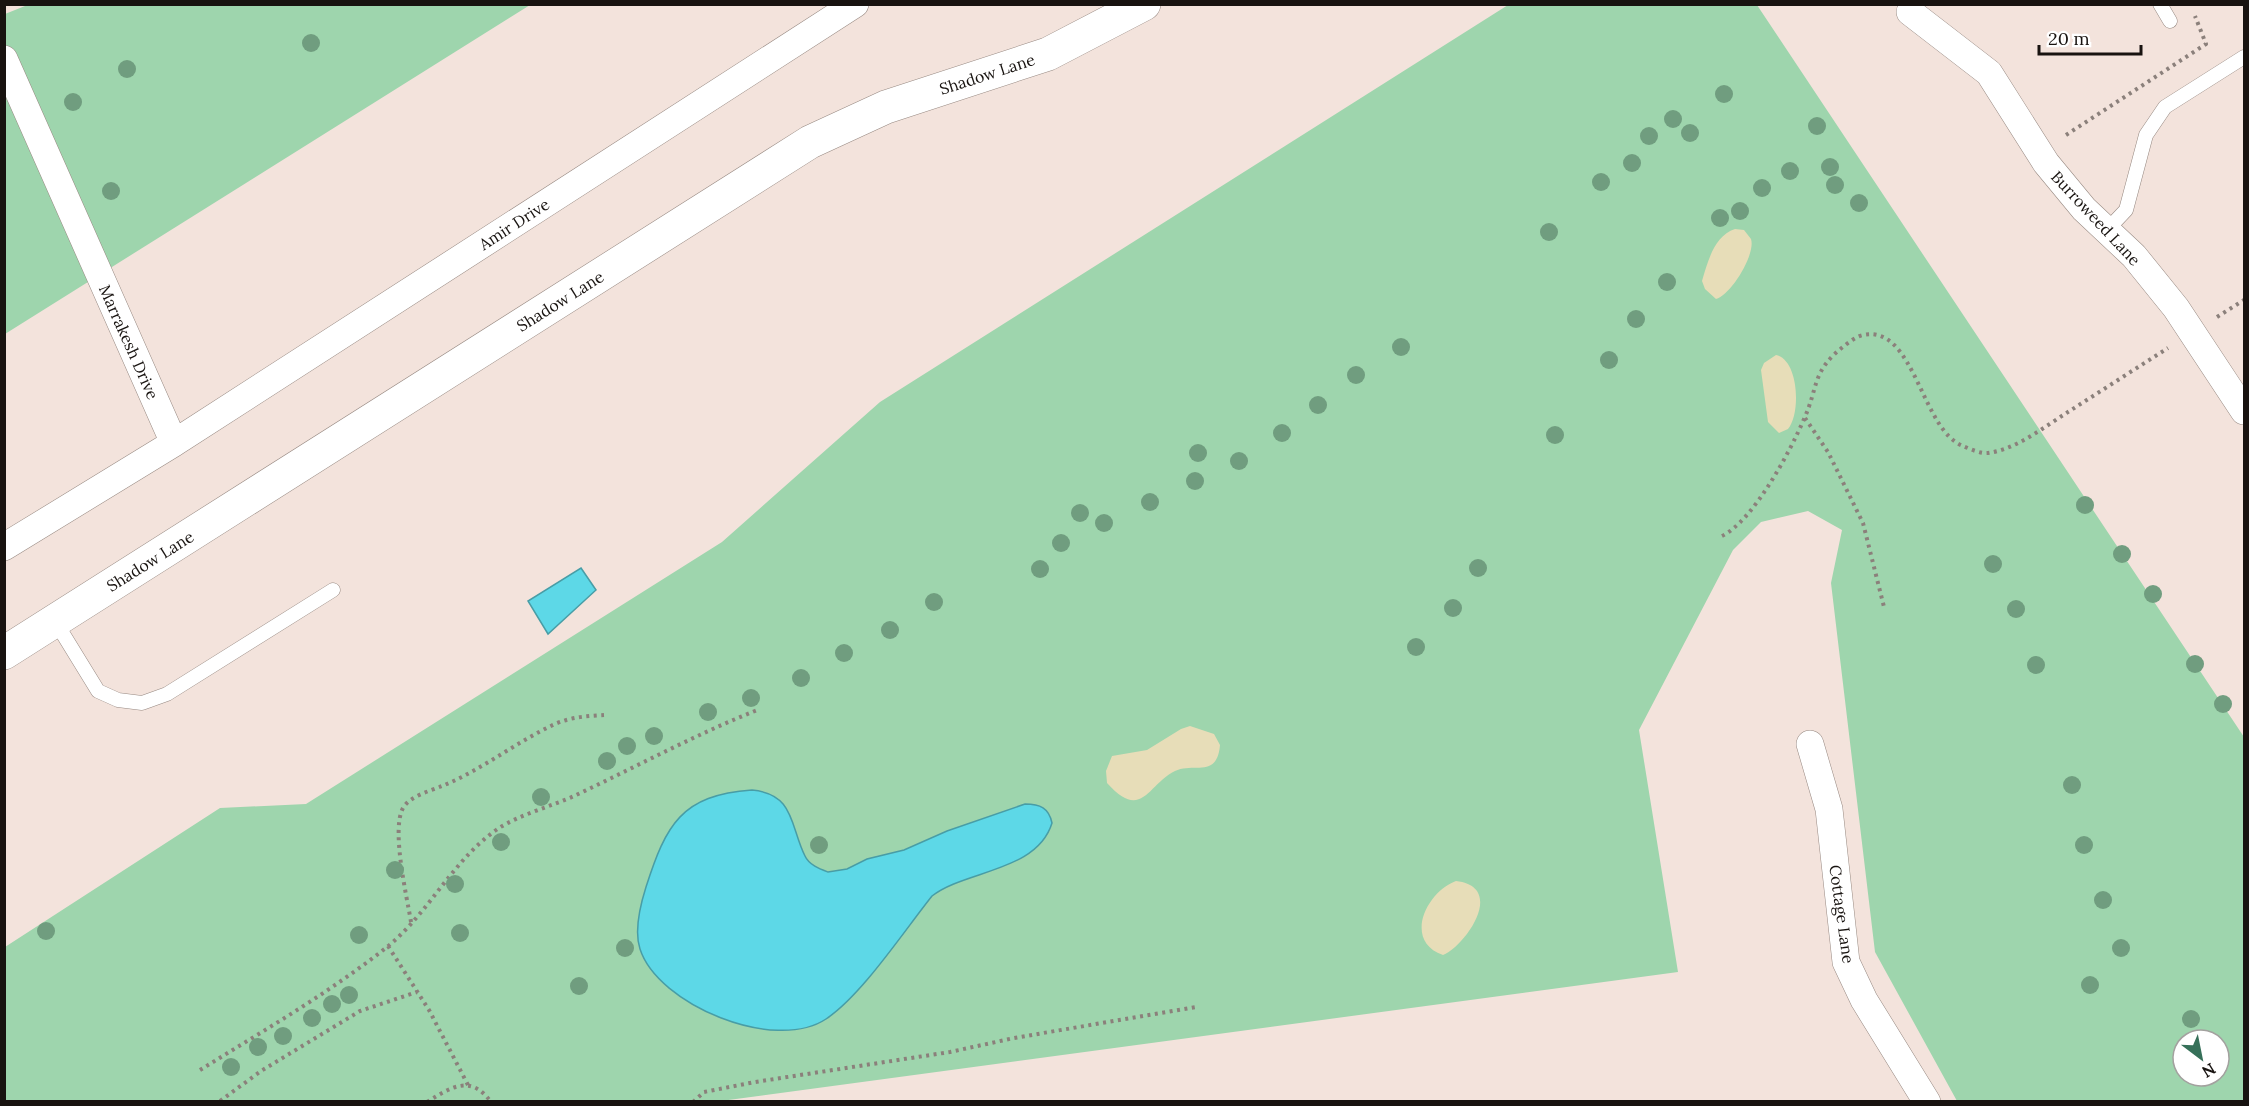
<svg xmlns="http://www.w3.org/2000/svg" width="2249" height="1106" font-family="Lora,serif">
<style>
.green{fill:#9ed5ad;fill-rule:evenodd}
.sand{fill:#e7ddb8}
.water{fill:#5dd8e7;stroke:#489da6;stroke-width:1.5}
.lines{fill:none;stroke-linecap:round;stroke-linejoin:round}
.service-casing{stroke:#978982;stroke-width:15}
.minor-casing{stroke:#978982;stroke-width:28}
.tertiary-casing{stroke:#978982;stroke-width:34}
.path{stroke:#8b807b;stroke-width:4;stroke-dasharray:3 4.5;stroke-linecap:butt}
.service{stroke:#fff;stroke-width:14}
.minor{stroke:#fff;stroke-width:27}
.tertiary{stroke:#fff;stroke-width:33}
.tree{fill:#709d7f}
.labels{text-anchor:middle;stroke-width:5;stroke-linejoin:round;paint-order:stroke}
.street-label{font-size:16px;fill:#181310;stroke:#fff}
</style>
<rect width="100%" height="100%" fill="#f3e3dc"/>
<!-- green -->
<path class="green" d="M30 4 530 5 5 334V14Z
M1508 5H1757L2244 737V1101H1957L1875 952 1831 583 1842 530 1808 511 1761 522 1733 550 1639 730 1678 972 721 1101 5 1102V947L220 808 306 804 722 542 880 402ZM2183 1040H2219V1076H2183Z"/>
<!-- sand -->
<path class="sand" d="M1735 229 1744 230 1751 239C1756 254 1731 295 1716 299L1705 289 1702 281C1708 261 1714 236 1735 229Z
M1776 355C1799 360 1801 414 1788 429L1779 433 1768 422 1761 370 1764 363Z
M1190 726 1214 734 1220 745C1217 779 1194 762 1175 771 1148 784 1142 822 1107 783L1106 771 1112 756 1147 750 1181 729Z
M1456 881C1507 887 1465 946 1443 955 1403 941 1426 892 1456 881Z"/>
<!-- water -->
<path class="water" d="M581 568 596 590 548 634 528 601Z
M752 790C795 794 790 826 805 856 809 865 820 869 828 872L847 869 867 859 904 850 947 831 1025 804C1040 804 1049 808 1052 823 1037 872 965 870 932 896 904 931 862 995 826 1019 775 1053 658 1005 640 949 634 931 640 906 646 887 666 825 681 795 752 790Z"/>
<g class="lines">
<!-- service casing -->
<g class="service-casing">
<path id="service" d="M2160 4 2170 21
M2107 230 2126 210 2146 135 2165 107 2244 57
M55 621 98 691 118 700 142 703 167 694 333 590"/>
</g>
<!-- minor casing -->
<g class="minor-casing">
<path id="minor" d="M1910 12 1989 73 2046 163 2084 209 2134 256 2176 308 2244 411
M4 59 174 443
M4 547 174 443 855 4
M1810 744 1829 809 1846 962 1864 1000 1927 1102"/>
</g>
<!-- tertiary casing -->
<g class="tertiary-casing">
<path id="tertiary" d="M4 653 810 142 886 107 1048 54 1144 4"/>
</g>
<!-- path -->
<path class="path" d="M2066 135 2206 44 2195 16
M2217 317 2244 300
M1805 418 1828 452 1863 523 1884 607
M1722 536C1753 521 1790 452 1804 419 1819 386 1811 372 1844 346 1849 342 1857 336 1863 335 1915 324 1921 430 1963 446 1970 449 1981 454 1988 453 2017 449 2044 427 2068 412 2101 391 2135 369 2168 348
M411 922C407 897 391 830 403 808 410 796 430 791 442 786 482 770 516 742 555 724 571 717 587 716 604 715
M388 946 429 1010 468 1085
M200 1070C263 1031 329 993 387 947 430 912 453 859 499 828 519 815 552 806 574 796 636 767 696 734 760 709
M220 1101 261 1071 360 1011 417 992
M427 1102C451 1087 471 1074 491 1102
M693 1102 704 1092 755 1082 950 1052 1014 1038 1196 1007"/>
<!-- service -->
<use href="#service" class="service"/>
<!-- minor -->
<use href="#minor" class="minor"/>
<!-- tertiary -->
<use href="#tertiary" class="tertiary"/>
</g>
<!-- trees -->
<g class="tree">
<circle cx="311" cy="43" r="9"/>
<circle cx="127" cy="69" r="9"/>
<circle cx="1724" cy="94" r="9"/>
<circle cx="73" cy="102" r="9"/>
<circle cx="1673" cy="119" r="9"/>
<circle cx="1817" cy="126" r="9"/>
<circle cx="1690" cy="133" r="9"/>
<circle cx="1649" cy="136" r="9"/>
<circle cx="1632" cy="163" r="9"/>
<circle cx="1830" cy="167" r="9"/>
<circle cx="1790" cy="171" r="9"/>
<circle cx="1601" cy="182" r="9"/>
<circle cx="1835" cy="185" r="9"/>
<circle cx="1762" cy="188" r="9"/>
<circle cx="111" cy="191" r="9"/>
<circle cx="1859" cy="203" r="9"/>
<circle cx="1740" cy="211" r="9"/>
<circle cx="1720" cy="218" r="9"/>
<circle cx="1549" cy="232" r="9"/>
<circle cx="1667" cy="282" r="9"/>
<circle cx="1636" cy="319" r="9"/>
<circle cx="1401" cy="347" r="9"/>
<circle cx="1609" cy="360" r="9"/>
<circle cx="1356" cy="375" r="9"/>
<circle cx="1318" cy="405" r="9"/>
<circle cx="1282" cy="433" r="9"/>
<circle cx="1555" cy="435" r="9"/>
<circle cx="1198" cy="453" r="9"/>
<circle cx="1239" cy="461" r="9"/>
<circle cx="1195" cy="481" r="9"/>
<circle cx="1150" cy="502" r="9"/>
<circle cx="2085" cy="505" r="9"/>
<circle cx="1080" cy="513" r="9"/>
<circle cx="1104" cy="523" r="9"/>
<circle cx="1061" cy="543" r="9"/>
<circle cx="2122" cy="554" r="9"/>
<circle cx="1993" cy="564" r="9"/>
<circle cx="1478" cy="568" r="9"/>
<circle cx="1040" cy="569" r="9"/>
<circle cx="2153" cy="594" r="9"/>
<circle cx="934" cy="602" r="9"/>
<circle cx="1453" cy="608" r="9"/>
<circle cx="2016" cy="609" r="9"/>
<circle cx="890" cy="630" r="9"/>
<circle cx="1416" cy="647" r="9"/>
<circle cx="844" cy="653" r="9"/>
<circle cx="2195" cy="664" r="9"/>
<circle cx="2036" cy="665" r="9"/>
<circle cx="801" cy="678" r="9"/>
<circle cx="751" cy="698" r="9"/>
<circle cx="2223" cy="704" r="9"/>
<circle cx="708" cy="712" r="9"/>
<circle cx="654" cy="736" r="9"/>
<circle cx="627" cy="746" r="9"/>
<circle cx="607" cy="761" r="9"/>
<circle cx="2072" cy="785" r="9"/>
<circle cx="541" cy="797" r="9"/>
<circle cx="501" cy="842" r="9"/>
<circle cx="819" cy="845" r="9"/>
<circle cx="2084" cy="845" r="9"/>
<circle cx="395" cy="870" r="9"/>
<circle cx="455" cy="884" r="9"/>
<circle cx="2103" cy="900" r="9"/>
<circle cx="46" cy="931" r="9"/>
<circle cx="460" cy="933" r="9"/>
<circle cx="359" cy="935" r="9"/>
<circle cx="625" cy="948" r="9"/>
<circle cx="2121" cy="948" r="9"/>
<circle cx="2090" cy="985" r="9"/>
<circle cx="579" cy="986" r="9"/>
<circle cx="349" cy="995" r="9"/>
<circle cx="332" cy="1004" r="9"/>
<circle cx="312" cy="1018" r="9"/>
<circle cx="2191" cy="1019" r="9"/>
<circle cx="283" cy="1036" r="9"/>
<circle cx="258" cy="1047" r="9"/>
<circle cx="231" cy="1067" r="9"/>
</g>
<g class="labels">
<!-- street labels -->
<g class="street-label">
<text transform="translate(987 74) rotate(-18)" y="6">Shadow Lane</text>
<text transform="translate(2096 218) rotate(47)" y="6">Burroweed Lane</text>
<text transform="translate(514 224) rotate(-33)" y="6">Amir Drive</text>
<text transform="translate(560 301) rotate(-32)" y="6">Shadow Lane</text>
<text transform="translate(129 342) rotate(66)" y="6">Marrakesh Drive</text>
<text transform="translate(150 561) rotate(-32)" y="6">Shadow Lane</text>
<text transform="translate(1842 914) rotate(82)" y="6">Cottage Lane</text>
</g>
</g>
<!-- border -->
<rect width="2249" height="1106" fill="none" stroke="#181310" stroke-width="12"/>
<!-- north arrow -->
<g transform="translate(2201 1058) rotate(148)"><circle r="28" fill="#ffffff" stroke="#a3a19f" stroke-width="1.5"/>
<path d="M0-4.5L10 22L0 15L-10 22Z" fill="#367059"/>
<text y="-9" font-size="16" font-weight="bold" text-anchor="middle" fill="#181310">N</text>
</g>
<!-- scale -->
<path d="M2039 45v9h102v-9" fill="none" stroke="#181310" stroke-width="3"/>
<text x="2048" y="45" font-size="18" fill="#181310" stroke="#ffffff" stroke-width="4.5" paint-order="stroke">20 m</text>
</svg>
